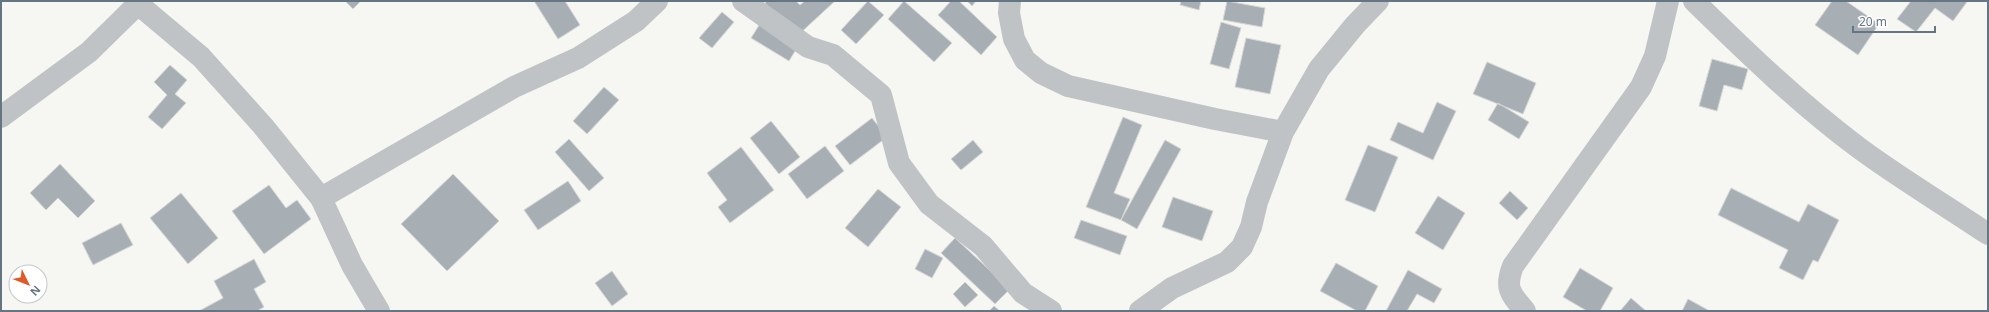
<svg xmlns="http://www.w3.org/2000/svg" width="1989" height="312" font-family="'Noto Sans',sans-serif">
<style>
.building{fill:#a7afb5;stroke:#d7d7d5}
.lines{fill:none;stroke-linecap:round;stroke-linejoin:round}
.minor{stroke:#bfc3c6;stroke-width:22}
</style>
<rect width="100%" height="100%" fill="#f6f6f2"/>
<!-- building -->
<path class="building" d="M345 1H361L353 9Z
M534 1H565L580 25 558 39Z
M767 1H796L800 5 805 1H835L796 37 765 3Z
M868 1 884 15 856 44 841 30Z
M904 1 952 43 934 62 888 19Z
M951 1H959L997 37 981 55 938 15Z
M967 1H976L972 6Z
M1181 1H1201L1199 10 1180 5Z
M1227 1 1265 8 1262 27 1223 20Z
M1832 1H1846L1879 24 1858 55 1815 25Z
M1911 1H1965L1967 2 1953 21 1935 8 1916 32 1897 19Z
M722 12 734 22 712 48 699 38Z
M763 19 800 43 789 61 751 38Z
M1221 22 1241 28 1229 69 1210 64Z
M1246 38 1281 45 1270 94 1235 87Z
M1712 59 1748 69 1742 90 1724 85 1717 111 1699 106Z
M1487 62 1536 83 1523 114 1473 94Z
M170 65 187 80 175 94 186 103 162 129 148 117 167 95 154 82Z
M604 87 619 100 587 134 573 121Z
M1437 102 1456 111 1433 160 1390 140 1398 122 1423 133Z
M1498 103 1529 122 1519 139 1488 120Z
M1123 117 1142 125 1114 193 1130 199 1121 220 1086 207Z
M872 118 887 137 850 165 835 146Z
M771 121 800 157 779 174 750 138Z
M569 139 604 178 589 191 555 152Z
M973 140 983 152 961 170 951 159Z
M1165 140 1181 149 1137 229 1121 220Z
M1368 145 1398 157 1375 212 1345 200Z
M825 146 844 171 807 199 788 174Z
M741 147 774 190 730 223 718 207 727 200 707 173Z
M60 164 95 201 78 218 58 198 46 210 30 193Z
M453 174 499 221 447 271 401 224Z
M568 181 581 201 538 230 524 210Z
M269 185 286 208 297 200 311 219 264 254 232 211Z
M1731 188 1799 222 1808 204 1839 220 1818 262 1813 260 1803 280 1779 268 1788 250 1718 215Z
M878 189 901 207 868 247 845 228Z
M1510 191 1528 208 1517 220 1499 203Z
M181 193 218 238 188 264 150 218Z
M1438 196 1465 213 1443 250 1415 233Z
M1173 197 1213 211 1202 241 1162 227Z
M1081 220 1127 236 1120 255 1074 238Z
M121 223 133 245 93 265 82 243Z
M955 238 1010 289 995 304 941 253Z
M925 249 943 258 932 278 915 269Z
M254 259 266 282 254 289 264 307 257 311H199L223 298 214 281Z
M1336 263 1378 286 1365 311H1357L1320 291Z
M1580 268 1613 288 1600 311H1587L1563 297Z
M1408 270 1442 289 1434 303 1417 294 1407 311H1386Z
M612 271 628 294 612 306 595 283Z
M965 282 978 295 965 307 953 294Z
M1631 298 1646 311H1620Z
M1688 299 1708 310V311H1682Z
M994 306 1000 311H989Z"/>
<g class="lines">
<!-- minor -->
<path class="minor" d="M743 1 808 47 833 55 881 95 899 163 929 204 983 246 1023 293 1051 311
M1010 1 1009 13 1014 39 1025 60 1041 73 1068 86 1215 119 1283 132
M1694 1C1747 53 1800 104 1859 148 1901 179 1945 205 1988 234
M138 4 201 57 263 126 321 198 352 265 379 311
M1 117 89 52 141 1
M321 198 514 87 578 58 636 21 657 1
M1140 311 1172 288 1227 262 1242 247 1251 227 1257 202 1283 132 1319 69 1355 25 1378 1
M1525 311C1511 294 1504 289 1513 266L1641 87 1655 56 1668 1"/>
</g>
<!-- border -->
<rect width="1989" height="312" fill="none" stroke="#657583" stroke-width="4"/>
<!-- north arrow -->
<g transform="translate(28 284) rotate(133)"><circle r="19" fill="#ffffff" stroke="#c1c8cd"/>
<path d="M0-3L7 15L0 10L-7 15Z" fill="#e05a28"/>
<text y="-6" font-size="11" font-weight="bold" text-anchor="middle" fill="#657583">N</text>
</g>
<!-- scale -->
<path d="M1853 26v6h82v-6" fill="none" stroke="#657583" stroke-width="2"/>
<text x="1859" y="26" font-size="12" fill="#657583" stroke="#ffffff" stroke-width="3" paint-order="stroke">20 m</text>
</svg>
